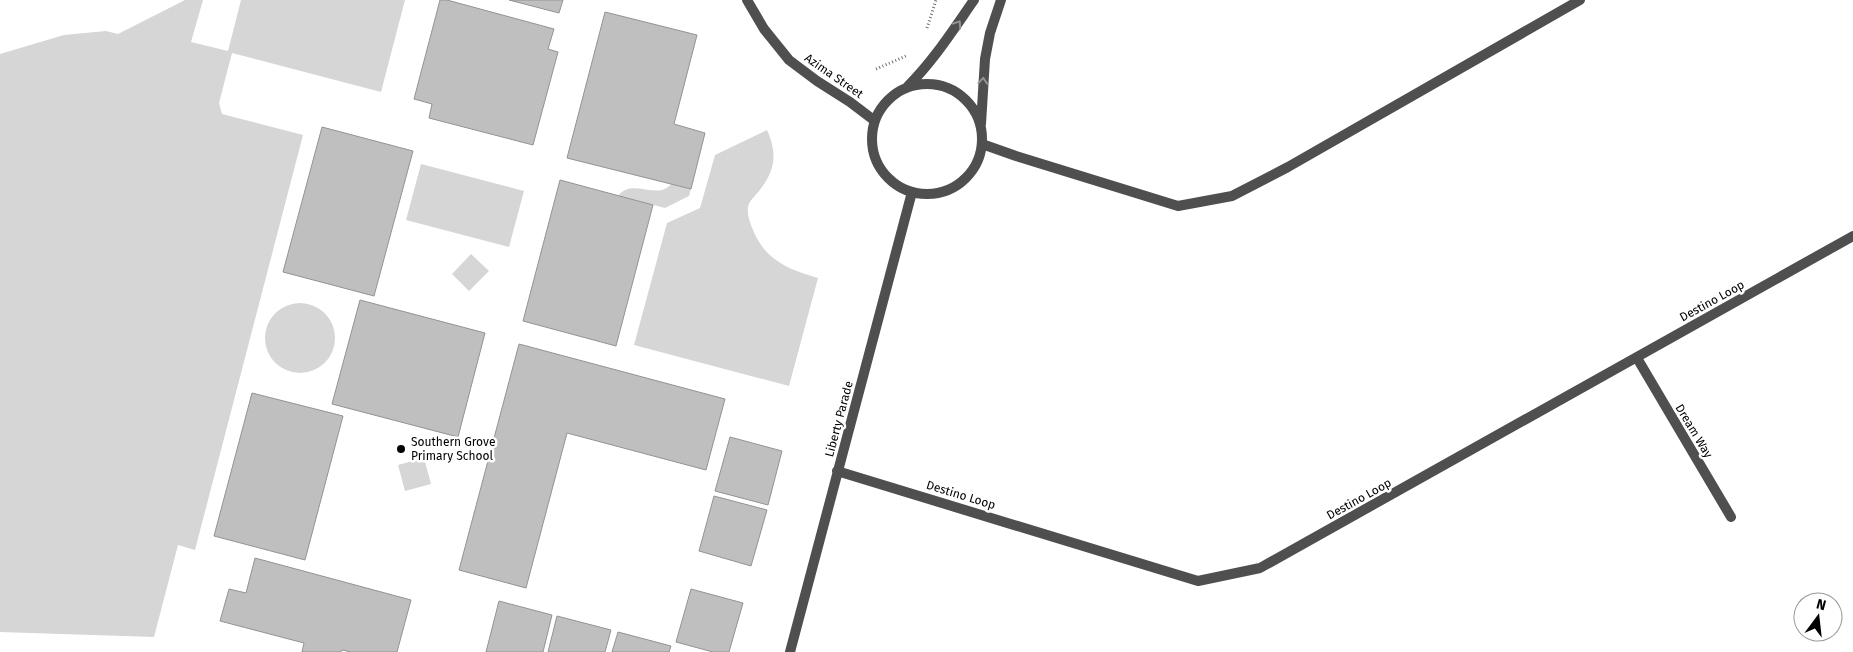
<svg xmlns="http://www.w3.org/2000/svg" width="1853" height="652" font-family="'Fira Sans',sans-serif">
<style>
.green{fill:#d6d6d6}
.building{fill:#bfbfbf;stroke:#939393}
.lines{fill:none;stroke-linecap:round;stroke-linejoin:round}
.path{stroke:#717171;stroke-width:3;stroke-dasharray:1 2.5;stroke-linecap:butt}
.street{stroke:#4f4f4f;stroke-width:10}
.oneway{stroke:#959595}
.poi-dot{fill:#000;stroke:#fff;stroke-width:2}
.labels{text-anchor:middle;stroke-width:5;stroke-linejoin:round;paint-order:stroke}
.street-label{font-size:12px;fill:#000;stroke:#fff}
.poi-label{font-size:12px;fill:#000;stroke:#fff;text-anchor:start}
</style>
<rect width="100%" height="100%" fill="#fff"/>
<!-- green -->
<path class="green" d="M185 0H203L191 42 228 51 241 0H405L381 92 232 53 219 103 222 114 303 135 195 550 178 545 154 637 0 632V54L64 35 106 31 118 34Z
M767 130C778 154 775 171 759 191 755 196 749 201 748 207 747 215 750 223 753 230 766 261 788 269 818 278L789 386 634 345 667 223 700 208 715 155Z
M421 164 524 191 509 247 406 220Z
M671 184 691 189 689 196 665 208 618 196C632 177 658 201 671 184Z
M471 254 489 271 469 291 452 274Z
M265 338a35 35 0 1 1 70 0a35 35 0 1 1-70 0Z
M424 458 431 484 405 491 398 465Z"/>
<!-- building -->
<path class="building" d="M440 0H447L554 29 548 49 558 52 533 145 429 118 432 104 414 99Z
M509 0H563L559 13Z
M605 12 697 35 674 124 705 133 691 189 567 158Z
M322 127 413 151 374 296 283 272Z
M560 180 653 205 616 346 523 321Z
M360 300 485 333 458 437 332 404Z
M519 344 725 399 706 470 567 433 526 588 459 570Z
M252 393 343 416 305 560 214 536Z
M730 437 782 451 768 505 715 491Z
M714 496 767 510 751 566 699 551Z
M255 558 411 600 397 652H351L342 650 341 652H302L304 643 220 621 229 589 246 593Z
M691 589 743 603 729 652H713L676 642Z
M499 601 552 615 543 652H486Z
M557 616 611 630 605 652H548Z
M618 632 671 646 669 652H612Z"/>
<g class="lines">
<!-- path -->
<path class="path" d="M927 28 936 0
M876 69 906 56"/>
<!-- street -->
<path class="street" d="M747 0 764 29 789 60 817 81 850 102 875 121
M872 139a55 55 0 1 1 110 0a55 55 0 1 1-110 0Z
M908 86C934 60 953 30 974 0
M981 124 985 59 990 33 1001 0
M982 144 1016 156 1178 206 1232 196 1288 167 1580 0
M1637 358 1731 517
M837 471 1198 581 1260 568 1853 236
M790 652 912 192"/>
</g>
<!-- one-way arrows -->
<defs><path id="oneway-chevron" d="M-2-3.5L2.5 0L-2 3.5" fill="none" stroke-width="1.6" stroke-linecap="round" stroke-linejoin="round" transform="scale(1.25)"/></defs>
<g class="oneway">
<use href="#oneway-chevron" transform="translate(958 24) rotate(-56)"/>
<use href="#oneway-chevron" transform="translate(983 81) rotate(-86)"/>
</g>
<!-- markers -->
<circle class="poi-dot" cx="401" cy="449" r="5"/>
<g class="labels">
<!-- street labels -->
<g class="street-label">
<text transform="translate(834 76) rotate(35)" y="4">Azima Street</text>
<text transform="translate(1712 301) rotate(-29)" y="4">Destino Loop</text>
<text transform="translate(839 419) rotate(-75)" y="4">Liberty Parade</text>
<text transform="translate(1694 431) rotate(59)" y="4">Dream Way</text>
<text transform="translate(961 495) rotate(17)" y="4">Destino Loop</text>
<text transform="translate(1359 499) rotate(-29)" y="4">Destino Loop</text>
</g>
<!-- poi labels -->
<g class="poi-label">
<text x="411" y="446">Southern Grove<tspan x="411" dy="14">Primary School</tspan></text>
</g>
</g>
<!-- north arrow -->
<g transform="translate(1818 617) rotate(15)"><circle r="24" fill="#ffffff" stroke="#999999"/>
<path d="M0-4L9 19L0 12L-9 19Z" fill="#000000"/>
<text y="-8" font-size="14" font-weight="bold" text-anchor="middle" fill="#000000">N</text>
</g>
</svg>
